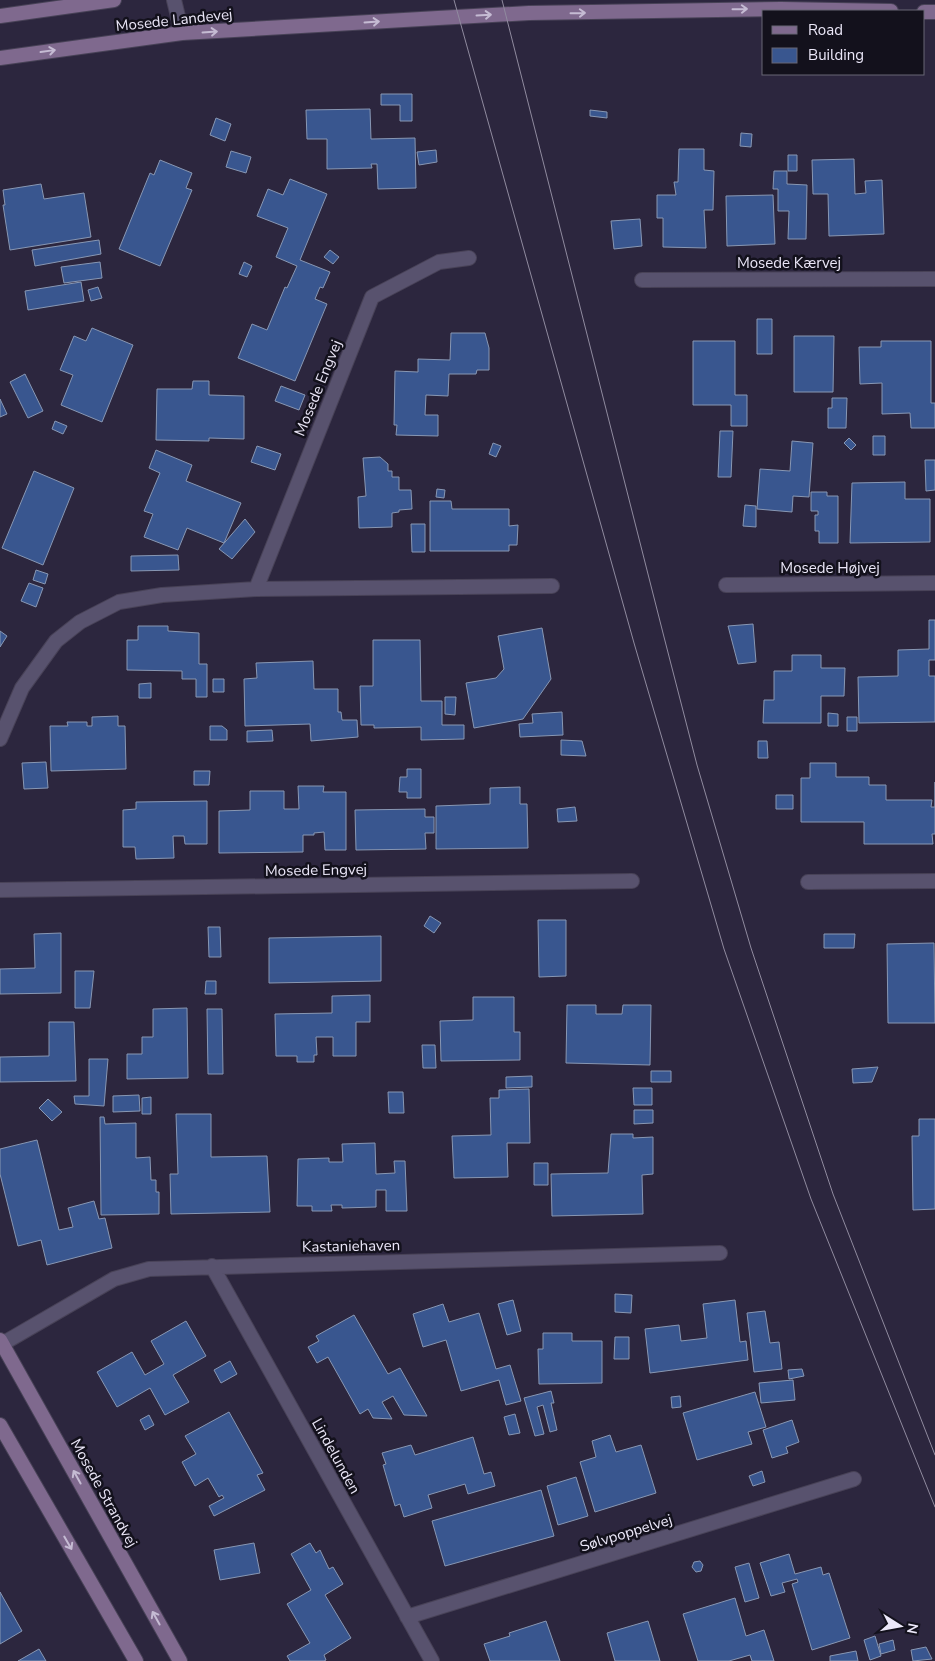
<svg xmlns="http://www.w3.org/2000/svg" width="935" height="1661" font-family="'Nunito Sans',sans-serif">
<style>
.building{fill:#39568f;stroke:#8897b3}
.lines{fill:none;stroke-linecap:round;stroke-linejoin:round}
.minor-casing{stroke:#484257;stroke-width:16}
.secondary-casing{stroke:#484257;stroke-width:16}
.minor{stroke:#58526e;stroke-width:14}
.secondary{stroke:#7f698e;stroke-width:14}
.tram{stroke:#908b9f;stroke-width:1}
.oneway{stroke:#c5bbd3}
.labels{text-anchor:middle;stroke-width:5;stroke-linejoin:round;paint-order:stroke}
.street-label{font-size:15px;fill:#ebe7f8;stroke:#13111c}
</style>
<rect width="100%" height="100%" fill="#2c263e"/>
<!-- building -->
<path class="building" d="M381 94H412V121H400V105H381Z
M370 109 371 139 415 138 416 188 378 189 377 164H371L372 168 327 169V139H307L306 110Z
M590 110 607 112V118L590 116Z
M216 118 231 124 225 141 210 135Z
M741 133 752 134 751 147 740 146Z
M679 149H704V170L714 171 713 210H704L706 248 663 247V218H657V195H676L674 182H678Z
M436 150 437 162 419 165 417 152Z
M231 151 251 157 246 173 226 167Z
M788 155H797V171H788Z
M854 159 855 194 866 193 865 181 882 180 884 234 829 236 828 194H813L812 160Z
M160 160 192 173 186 188 192 190 160 266 119 249 150 173 154 175Z
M774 171H787V184L807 185 806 239H788L789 211H778V189H773Z
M290 179 327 194 300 260 330 272 323 288 320 287 315 299 327 304 295 381 238 358 252 324 267 330 285 287 287 288 297 266 276 257 288 228 257 216 268 189 283 195Z
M41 184 44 199 84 193 91 237 10 250 3 205H5L3 190Z
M773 195 775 244 727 246 726 196Z
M640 219 642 246 614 249 611 221Z
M99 240 101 254 35 266 32 250Z
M330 250 339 257 333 264 324 257Z
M100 262 102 278 64 283 61 267Z
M244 262 252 266 247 277 239 274Z
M81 282 84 301 28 310 25 291Z
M98 287 102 298 91 301 88 290Z
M757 319H772V354H757Z
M92 328 133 345 102 422 61 405 73 375 60 370 74 336 86 341Z
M451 333H485L489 348V370H477L476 374H449L448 396 426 395 425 415H438V436L396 435 397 425H394L395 371 418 372V359L450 360Z
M794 336H834L833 392H794Z
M693 341H735V395H747V426H731V405H693Z
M881 341H931V403H935V428H911L910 413 882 414V383L860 384 859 347H881Z
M25 374 43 411 28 418 10 382Z
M193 381H209V395L244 396V439L209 438V441L156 440 157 389H192Z
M281 386 305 395 299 410 275 401Z
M832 398H847L846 428H828V408H832Z
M0 399 7 414 0 417Z
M55 421 67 426 63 434 52 429Z
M720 431H733L731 477H718Z
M873 436H885V455H873Z
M849 438 856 445 851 450 844 443Z
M792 441 813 443 809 497 793 496 792 512 757 509 760 469 790 471Z
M493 443 501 446 496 457 489 454Z
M257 446 281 454 275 470 251 462Z
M156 450 192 465 186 481 241 503 224 543 187 528 178 550 144 537 153 514 144 511 160 473 149 468Z
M380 457 388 464V471H392V477H399V490H411L412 509 399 510V512L392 513V527L359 528 358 497 366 496 363 458Z
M925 460H935V490L926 491Z
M34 471 74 488 43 565 2 548Z
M905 482V499H930V542L850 543 852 483Z
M437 489 445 490 444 498 436 497Z
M811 492H827V496H838V543H819V531H815V515H818V511H811Z
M430 501H451L452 509H509V526L518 525 517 545H509V551H430Z
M745 505 756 506V527L743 526Z
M245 519 255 532 232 559 219 549Z
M411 524H425V552H412Z
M178 555 179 570 131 571V556Z
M36 570 48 574 45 584 33 580Z
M29 583 43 588 36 607 21 601Z
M929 620H935V660H929V676H935V722L859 723 858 677 898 676V650L929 649Z
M753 624 756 662 738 664 728 626Z
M138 626H168V631L199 633V664H207V697H196V679H182V671L127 670V640H138Z
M542 628 551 679 523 719 474 728 466 683 496 678 504 669 498 636Z
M0 631 7 636 0 647Z
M373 640H420L421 701H442V725H464V739L421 740V727L374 728V725H361L360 686H373Z
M792 655H821V668H845L844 696H821V723H763L764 700H774V671H792Z
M313 661 314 689H338V712H341L342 720H357L358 737 311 741 310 724 245 726 244 679 257 678 256 663Z
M213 679H224V692H213Z
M151 683V698H139V684Z
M445 697H456L455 715 445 714Z
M562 712 563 735 520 737 519 724 533 723 532 714Z
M828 713 838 714V726H828Z
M118 716V726H125L126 769 51 771 50 726H68L67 722H87V726H92V717Z
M847 717H857V731H847Z
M210 726H222L227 730V740H210Z
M272 730 273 741 247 742V731Z
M561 740 582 741 586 756 561 755Z
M758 741H767L768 758H758Z
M46 762 48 788 24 789 22 763Z
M810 763H836V777H869V785H886V800H932L931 807H935V782V834H932L933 844H864V822H801V778H810Z
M407 769H421V798H407V792H399L400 777H407Z
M194 771H210L209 785H194Z
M298 786H324L323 792H346V850H325L324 832 314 833V835H303V852L219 853V811L250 810V791H284V809H299Z
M520 787V804H527L528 848 436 849V806L490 804V788Z
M776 795H793V809H776Z
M207 801V844H185L184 836H173L174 858 136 859 135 847H123V810L136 809V802Z
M575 807 577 821 558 822 557 809Z
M425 809V817H434V833H425L426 849 356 850 355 810Z
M430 916 441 923 434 933 424 926Z
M538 920H566V976L539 977Z
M208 927H220L221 957H209Z
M61 933V993L0 994V969L35 968 34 934Z
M824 934H855L854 948H824Z
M381 936V981L269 983V938Z
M934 943 935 1023H888L887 944Z
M75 971H94L90 1008H75Z
M206 981H216V994H205Z
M370 995V1022H356V1056H333V1037H316L317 1055H314V1062H297V1056H276L275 1014 332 1013V996Z
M473 997H514V1032H520V1060L441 1061 440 1021 473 1020Z
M567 1005H596V1014H622L623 1005H651L650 1065 566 1063Z
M187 1008 188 1078 127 1079V1054H142V1037H153V1009Z
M207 1009H222L223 1074H208Z
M49 1022H74L76 1081 0 1082V1057L49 1056Z
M422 1045H435L436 1068H423Z
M89 1059H108L104 1106 75 1104 74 1096H89Z
M878 1067 872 1082 853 1083 852 1069Z
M651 1071H671V1082H651Z
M532 1076V1087L506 1088V1077Z
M633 1088H652V1105H634Z
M529 1089 530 1143H507L508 1177 454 1178 452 1136 491 1135 490 1098H499V1090Z
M388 1092H403L404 1113H389Z
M139 1095 140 1111 113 1112V1096Z
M151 1097V1114H142V1098Z
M48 1099 62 1112 52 1121 39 1108Z
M634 1110H653V1123L634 1124Z
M176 1114H211V1157L267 1156 270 1212 171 1214 170 1174H178Z
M100 1117H104L105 1124 136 1123V1158L150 1157 151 1180H156V1192H159V1214L101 1215Z
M919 1119H935V1209L913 1210 912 1136H919Z
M611 1134H633V1138L653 1137V1174L642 1175 643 1214 552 1216 551 1174 608 1173Z
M37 1140 59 1230 73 1227 68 1208 94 1201 99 1219 105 1218 112 1248 47 1265 41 1240 18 1246 0 1174V1149Z
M375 1143 376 1174 395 1173 394 1161H405L407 1211H386V1190H376V1207L342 1208V1205H331L332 1211H312V1206H297L298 1159 329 1158V1162H343L342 1144Z
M534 1163H548V1185H534Z
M615 1294 632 1295 631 1313 615 1312Z
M513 1300 521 1331 507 1335 498 1304Z
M735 1300 740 1342 746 1341 748 1360 650 1373 645 1329 679 1325 681 1341 707 1338 703 1304Z
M443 1304 449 1322 479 1313 496 1369 510 1365 521 1401 506 1405 499 1380 461 1391 446 1340 423 1347 413 1314Z
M765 1311 770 1343 779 1342 782 1369 754 1372 747 1313Z
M354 1315 388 1374 400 1368 427 1416 404 1415 393 1396 382 1402 392 1419 373 1418 368 1409 360 1414 328 1357 317 1363 308 1347 319 1341 316 1336Z
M186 1321 206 1356 173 1375 189 1402 165 1415 150 1388 117 1407 97 1372 132 1352 145 1375 164 1364 151 1341Z
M543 1333H572V1341H602V1383L539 1384 538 1349H543Z
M615 1337H629V1359H614Z
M230 1361 237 1374 221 1383 214 1370Z
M802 1369 804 1376 789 1379 788 1370Z
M793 1380 795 1400 761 1403 759 1383Z
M551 1391 554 1403H551L557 1430 550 1432 543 1405 537 1407 544 1434 535 1436 524 1398Z
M755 1392 766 1427 748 1432 752 1444 697 1460 683 1413Z
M680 1396 681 1407 672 1408 671 1397Z
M229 1412 263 1473 257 1475 265 1490 214 1516 209 1506 224 1498 222 1495 219 1497 208 1478 195 1486 182 1462 196 1454 185 1436Z
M515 1414 520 1433 509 1435 504 1417Z
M149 1415 154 1425 145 1430 140 1420Z
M792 1420 799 1442 786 1447 788 1453 772 1458 763 1430Z
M610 1435 616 1452 641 1445 656 1493 595 1512 580 1462 596 1457 592 1441Z
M473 1437 484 1474 491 1472 495 1486 468 1494 465 1484 428 1495 432 1508 404 1517 400 1504 395 1506 383 1465 386 1464 382 1453 411 1445 415 1455Z
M762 1471 765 1482 753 1486 749 1476Z
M576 1477 588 1516 558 1525 547 1486Z
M541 1490 554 1536 445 1566 432 1521Z
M254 1543 260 1573 220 1580 214 1550Z
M310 1543 316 1553 320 1550 329 1569 333 1567 343 1584 325 1595 351 1638 324 1655 326 1660 324 1661H290L287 1656 310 1643 287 1604 311 1590 291 1554Z
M789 1554 795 1574 821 1567 823 1575 829 1573 850 1638 812 1650 792 1584 798 1582 797 1579 782 1583 785 1592 771 1596 760 1563Z
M700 1561 703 1565 701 1571 696 1572 692 1567 694 1562Z
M749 1563 759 1598 745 1602 735 1567Z
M0 1592 22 1631 0 1644Z
M735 1598 746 1636 764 1630 774 1661H752L750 1655 729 1661H698L683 1614Z
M546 1621 560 1661H490L484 1644 510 1636 509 1633Z
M648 1621 660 1661H615L607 1633Z
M875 1636 881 1656 870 1660 864 1640Z
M893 1640 895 1650 881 1654 879 1644Z
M926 1647 932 1659 913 1661 911 1650Z
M39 1649 46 1661H18Z
M856 1651 858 1661H830V1656Z"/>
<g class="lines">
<!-- minor casing -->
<g class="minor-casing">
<path id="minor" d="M174 0 182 33
M642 280 935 279
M726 585 935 583
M256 589 372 297 439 262 469 258
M0 739 22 688 56 641 80 622 119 602 162 595 256 589 552 586
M808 882 935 881
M0 890 632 881
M212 1266 432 1661
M2 1344 114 1279 149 1269 720 1253
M407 1617 854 1479"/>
</g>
<!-- secondary casing -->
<g class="secondary-casing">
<path id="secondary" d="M924 12H935
M0 16 114 0
M0 58 182 33 438 18 529 13 781 9 891 11
M0 1340 180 1661
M0 1425 136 1661"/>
</g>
<!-- minor -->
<use href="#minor" class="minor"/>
<!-- secondary -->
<use href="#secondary" class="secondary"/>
<!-- tram -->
<path class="tram" d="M454 0 634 643 724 949 811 1199 935 1507
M502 0 664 637 697 765 751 948 833 1194 935 1455"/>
</g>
<!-- one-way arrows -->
<defs><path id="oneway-shaft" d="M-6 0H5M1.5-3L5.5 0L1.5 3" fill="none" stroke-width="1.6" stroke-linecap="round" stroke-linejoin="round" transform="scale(1.25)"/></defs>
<g class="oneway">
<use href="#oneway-shaft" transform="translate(740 9) rotate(-1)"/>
<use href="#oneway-shaft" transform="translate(578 13) rotate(-1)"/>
<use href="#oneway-shaft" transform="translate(484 15) rotate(-3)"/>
<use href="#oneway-shaft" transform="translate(372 22) rotate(-4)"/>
<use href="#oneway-shaft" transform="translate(210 32) rotate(-4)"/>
<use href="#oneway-shaft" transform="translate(48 51) rotate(-8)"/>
<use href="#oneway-shaft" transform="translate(77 1477) rotate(-119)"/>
<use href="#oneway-shaft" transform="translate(68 1543) rotate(60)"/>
<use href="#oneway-shaft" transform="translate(156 1618) rotate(-119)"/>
</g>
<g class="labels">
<!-- street labels -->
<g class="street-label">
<text transform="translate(174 20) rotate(-6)" y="5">Mosede Landevej</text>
<text x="789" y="268">Mosede Kærvej</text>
<text transform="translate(318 388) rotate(-68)" y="5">Mosede Engvej</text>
<text x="830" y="573">Mosede Højvej</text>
<text transform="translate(316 870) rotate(-1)" y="5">Mosede Engvej</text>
<text transform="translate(351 1246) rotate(-1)" y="5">Kastaniehaven</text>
<text transform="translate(336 1456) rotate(61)" y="5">Lindelunden</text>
<text transform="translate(104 1493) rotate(61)" y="5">Mosede Strandvej</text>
<text transform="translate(626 1533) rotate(-17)" y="5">Sølvpoppelvej</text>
</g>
</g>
<!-- legend -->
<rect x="762" y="10" width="162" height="65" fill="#13111c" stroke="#696774"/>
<rect x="772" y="26" width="25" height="8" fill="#7f698e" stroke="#696774"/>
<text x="808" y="35" font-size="15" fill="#ebe7f8">Road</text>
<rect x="772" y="48" width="25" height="15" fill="#39568f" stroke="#696774"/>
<text x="808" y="60" font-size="15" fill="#ebe7f8">Building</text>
<!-- north arrow -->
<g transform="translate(900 1626) rotate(101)" stroke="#13111c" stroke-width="4" paint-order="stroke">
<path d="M0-4L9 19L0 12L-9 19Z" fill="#ebe7f8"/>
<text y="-8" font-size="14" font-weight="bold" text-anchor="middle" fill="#ebe7f8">N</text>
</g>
</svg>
